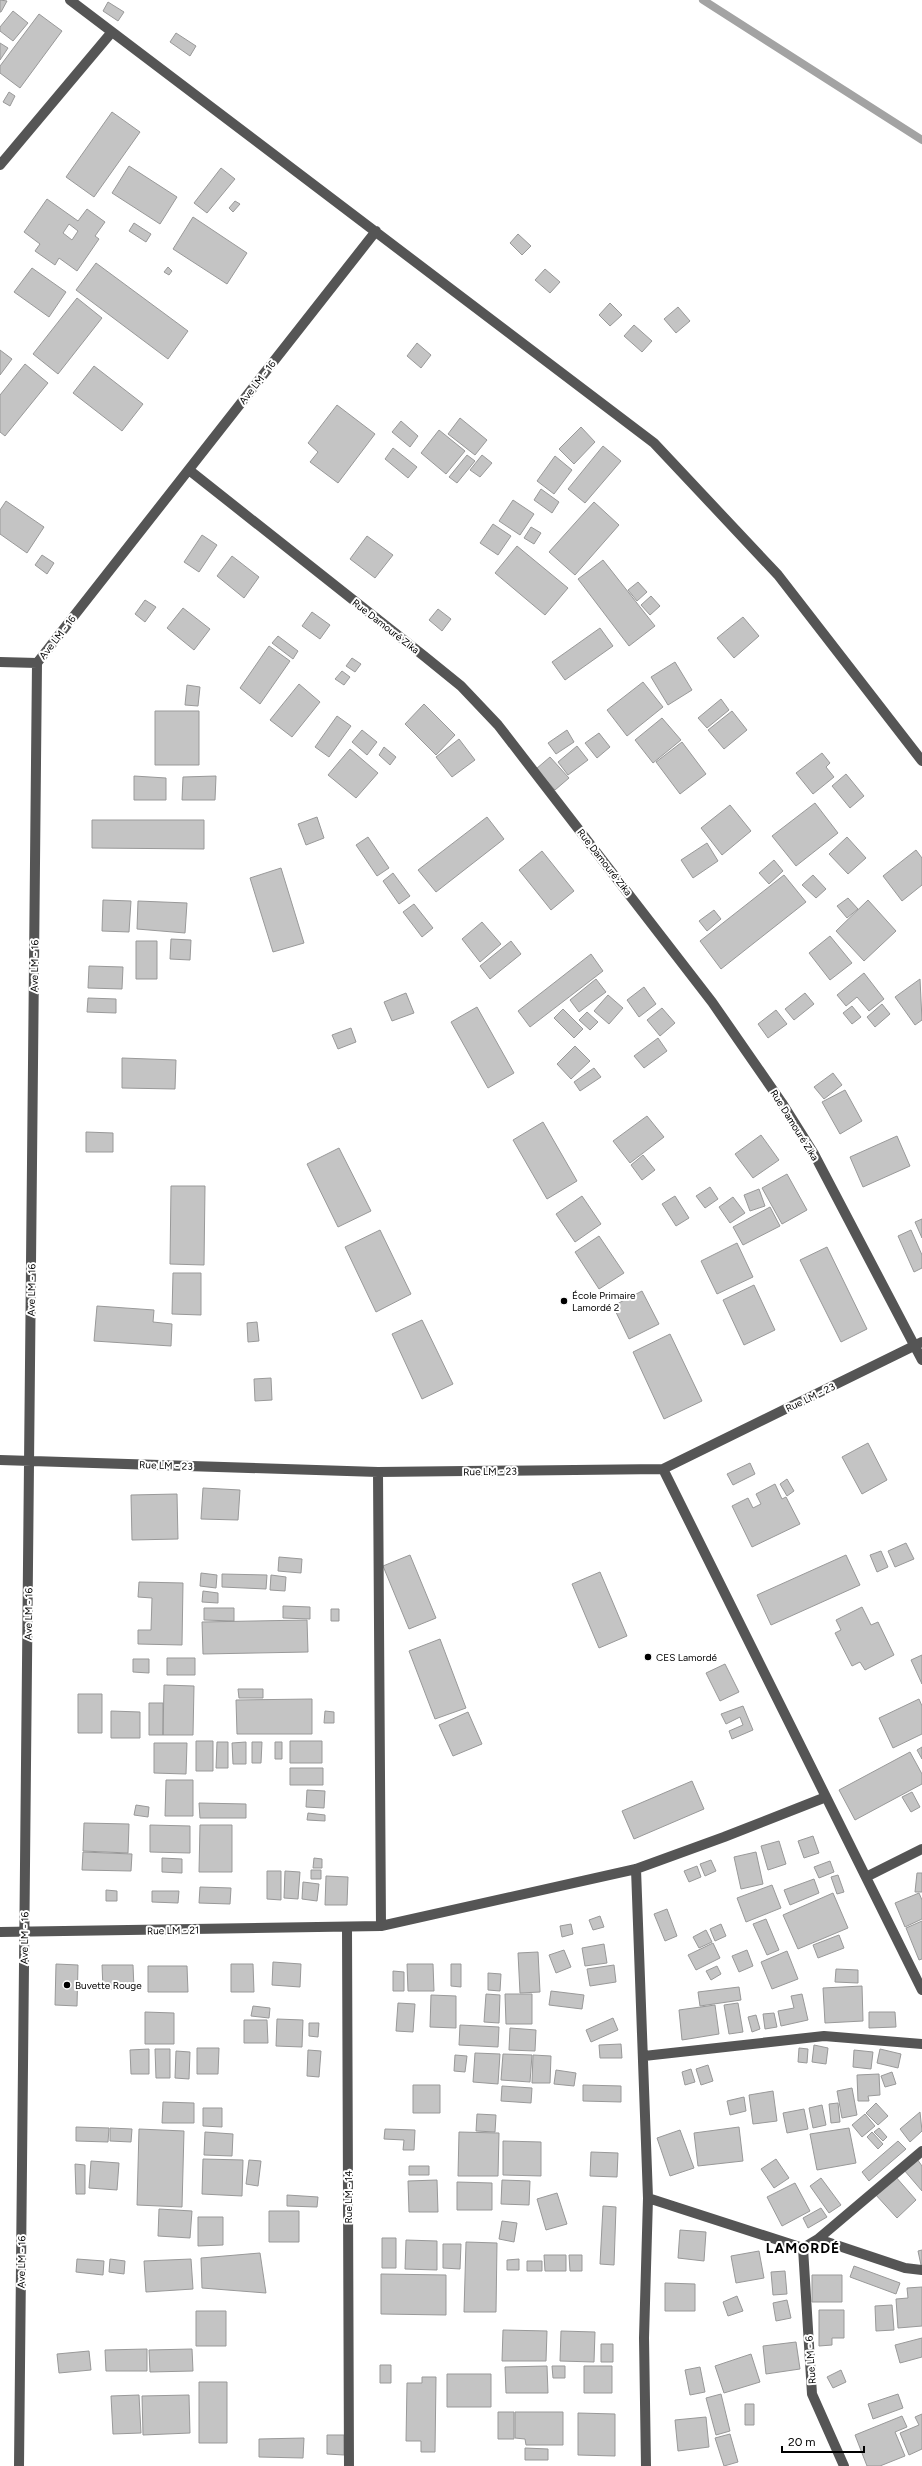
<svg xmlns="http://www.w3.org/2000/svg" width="922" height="2466" font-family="Figtree,sans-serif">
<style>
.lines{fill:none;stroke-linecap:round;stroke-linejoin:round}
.stream{stroke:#a3a3a3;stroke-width:8}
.building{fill:#c4c4c4;stroke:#999;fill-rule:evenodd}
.minor{stroke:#555;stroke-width:10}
.poi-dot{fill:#000;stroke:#fff;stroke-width:1.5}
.labels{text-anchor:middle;stroke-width:4;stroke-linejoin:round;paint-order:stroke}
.street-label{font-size:10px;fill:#000;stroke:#fff}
.poi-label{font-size:10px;fill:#000;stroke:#fff;text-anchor:start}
.district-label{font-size:14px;font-weight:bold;letter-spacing:1px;fill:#000;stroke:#fff}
</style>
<rect width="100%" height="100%" fill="#fff"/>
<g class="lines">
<!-- stream -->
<path class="stream" d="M703 0 922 140"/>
</g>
<!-- building -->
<path class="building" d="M0 0 7 1 1 12H0Z
M108 2 124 12 118 21 103 11Z
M13 11 28 23 13 41 0 31V27Z
M39 14 62 31 20 88 0 73V66Z
M176 33 196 46 190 56 170 42Z
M0 43 8 48 0 60Z
M9 92 15 96 10 106 3 102Z
M112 112 140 132 94 197 66 177Z
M129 166 177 197 160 224 112 193Z
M221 168 235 179 207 213 194 203Z
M47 199 78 221 87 209 105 222 95 236 99 239 77 271 59 258 55 265 35 251 40 244 24 232ZM69 224 78 231 72 240 63 233Z
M235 201 240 204 233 212 229 208Z
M193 217 247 253 227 284 173 249Z
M134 223 151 234 146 242 129 231Z
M518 234 531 246 522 255 510 243Z
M96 263 188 331 168 359 76 290Z
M168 267 172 271 169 275 164 272Z
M32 268 66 292 49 317 14 292Z
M545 269 560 282 550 293 535 280Z
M77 298 102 318 58 374 33 354Z
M610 303 622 315 610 326 599 315Z
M678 307 690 321 676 333 664 319Z
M634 325 652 341 642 352 624 336Z
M417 343 431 355 421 368 407 356Z
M0 350 12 359 0 375Z
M25 364 48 383 5 436 0 432V395Z
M94 366 143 404 122 431 73 393Z
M337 405 375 434 338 483 310 462 318 452 308 443Z
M460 418 487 440 475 455 448 434Z
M401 421 418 436 410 447 392 432Z
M581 427 595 442 574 464 559 449Z
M439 430 465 451 446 474 421 453Z
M603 446 621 461 585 503 568 489Z
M393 448 417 467 408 478 385 459Z
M467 455 475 461 457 483 449 477Z
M482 455 492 463 480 477 470 470Z
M555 456 572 470 554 494 537 481Z
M541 489 559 502 552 513 534 500Z
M513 500 534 514 520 535 499 521Z
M6 501 44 527 27 553 0 534V510Z
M594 502 619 525 575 575 549 552Z
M493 524 511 536 498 555 480 543Z
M531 527 541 533 534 544 524 538Z
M202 535 217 545 199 572 184 562Z
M367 536 393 555 375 578 350 559Z
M517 546 568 588 545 615 495 573Z
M42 555 54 563 47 574 35 565Z
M232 556 259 577 244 598 217 576Z
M603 560 655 626 629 646 578 579Z
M638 582 647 592 637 601 628 590Z
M651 596 660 606 650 615 641 605Z
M145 600 156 607 145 622 135 614Z
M183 608 210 629 194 650 167 628Z
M438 609 451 619 442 631 429 620Z
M312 612 330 625 320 639 302 626Z
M743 617 759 636 734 658 717 638Z
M600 628 613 646 565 680 552 662Z
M278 636 298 651 293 659 272 643Z
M269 646 290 661 260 704 240 688Z
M352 658 361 664 355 672 346 666Z
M675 662 692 690 668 705 651 677Z
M342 671 350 677 344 685 335 679Z
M643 682 663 707 627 736 607 710Z
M299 684 320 702 292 737 270 720Z
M187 685 200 687 198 706 185 705Z
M721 699 729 710 707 728 698 718Z
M424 704 455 735 436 755 405 724Z
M155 711H199V765H155Z
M732 711 747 730 724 749 708 730Z
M337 716 351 726 329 757 315 747Z
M662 718 681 740 653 763 635 740Z
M362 730 377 742 367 755 352 742Z
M567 730 574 742 556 754 548 743Z
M599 733 610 747 597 758 585 743Z
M459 739 475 760 452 777 436 757Z
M682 742 706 774 680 794 656 762Z
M577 746 588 760 568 775 558 762Z
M384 747 396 757 390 765 379 755Z
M350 749 378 773 356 798 328 775Z
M822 753 830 763 826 767 834 777 813 794 796 773Z
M550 757 569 778 555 790 536 769Z
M846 774 864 796 850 808 832 786Z
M134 776 166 778V800H134Z
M216 776 215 800H182L183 777Z
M815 803 838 833 796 866 772 836Z
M730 805 751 831 722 855 701 828Z
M317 817 324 838 306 845 298 824Z
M487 817 504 839 436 892 418 870Z
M92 820H204V849L92 848Z
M368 837 389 868 377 876 356 845Z
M847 837 866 858 848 874 829 854Z
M707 843 718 861 693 878 681 860Z
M916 850 922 858V885L902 901 883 876Z
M542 851 574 891 551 910 519 870Z
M774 860 783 871 769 884 759 873Z
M281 868 304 943 273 952 250 878Z
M393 873 410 896 399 904 383 881Z
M784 875 806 902 721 969 700 941Z
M813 875 826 889 816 898 802 885Z
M848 898 858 909 847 918 837 906Z
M103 900 131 901 129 932 102 931Z
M868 900 896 931 864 961 836 931Z
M138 901 187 903 185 933 137 929Z
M414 904 433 928 422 937 403 912Z
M714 910 721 919 707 931 699 921Z
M482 922 501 944 480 962 462 939Z
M830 936 852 963 830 980 809 953Z
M171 939 191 940 190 960 170 959Z
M136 941H157V979H136Z
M511 941 521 954 490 979 480 966Z
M591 954 603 971 530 1027 518 1011Z
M89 966 123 967 122 989 88 988Z
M864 973 884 999 869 1011 857 997 846 1006 837 995Z
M596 979 606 992 579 1012 570 1000Z
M920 979 922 1020 915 1025 895 997Z
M644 987 656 1004 639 1017 627 1000Z
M406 993 414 1013 392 1021 384 1002Z
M805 993 814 1004 794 1020 785 1009Z
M608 995 623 1008 609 1024 594 1011Z
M88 998 116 999V1013L87 1012Z
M882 1004 890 1014 875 1027 867 1017Z
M852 1006 861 1017 852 1024 843 1013Z
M477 1007 514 1073 488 1088 451 1022Z
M662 1008 675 1023 660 1036 647 1020Z
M563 1009 583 1029 574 1038 554 1018Z
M776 1010 787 1024 768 1038 758 1024Z
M587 1012 598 1022 590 1030 579 1020Z
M351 1028 356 1042 338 1049 332 1035Z
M658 1038 667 1051 644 1068 634 1056Z
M575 1046 590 1061 571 1079 557 1064Z
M122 1058 176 1060 175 1089 122 1088Z
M594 1068 601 1077 580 1091 574 1082Z
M833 1073 842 1085 824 1099 814 1087Z
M845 1090 862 1121 840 1134 822 1102Z
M647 1116 664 1137 630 1163 613 1141Z
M543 1122 577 1181 547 1199 513 1140Z
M86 1132 113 1133V1152H86Z
M761 1135 779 1160 753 1178 735 1154Z
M897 1136 910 1166 863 1187 850 1157Z
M339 1148 371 1211 338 1227 307 1164Z
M643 1155 655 1170 642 1180 631 1165Z
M787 1174 807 1210 782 1224 762 1188Z
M171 1186H205L204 1265 170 1264Z
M710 1187 718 1199 705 1208 696 1196Z
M759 1189 765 1206 750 1211 744 1195Z
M582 1196 601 1224 575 1242 556 1214Z
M675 1196 689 1218 676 1226 662 1204Z
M733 1197 745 1213 730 1223 719 1207Z
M770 1207 780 1226 743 1245 733 1227Z
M922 1219V1238L915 1222Z
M380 1230 411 1294 376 1312 345 1247Z
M911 1230 922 1255V1268L914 1272 898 1236Z
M599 1236 624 1273 599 1289 575 1252Z
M737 1243 753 1277 717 1294 701 1261Z
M827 1247 867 1329 841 1342 800 1260Z
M173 1273H201V1315L172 1314Z
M754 1285 775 1330 744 1345 723 1300Z
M642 1291 659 1324 629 1339 613 1306Z
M97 1306 154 1310 153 1322 172 1324 171 1346 94 1341Z
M422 1320 453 1384 422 1399 392 1334Z
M257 1322 259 1341 248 1342 247 1323Z
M670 1334 702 1401 664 1419 633 1352Z
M271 1378 272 1400 255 1401 254 1379Z
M868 1443 887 1480 862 1494 842 1457Z
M750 1463 755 1474 733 1485 727 1474Z
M787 1479 794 1491 787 1496 780 1484Z
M775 1484 782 1499 786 1497 800 1524 752 1547 732 1506 748 1498 753 1508 761 1504 756 1494Z
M203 1488 240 1490 238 1520 201 1519Z
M177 1494 178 1539 132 1540 131 1495Z
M906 1543 914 1559 895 1567 888 1551Z
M881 1551 888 1567 877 1572 870 1555Z
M410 1555 436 1618 409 1629 383 1566Z
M846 1555 860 1585 771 1625 757 1595Z
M279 1557 302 1559 301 1573 278 1571Z
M600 1572 627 1636 599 1648 572 1584Z
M201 1573 217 1575 216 1588 200 1586Z
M222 1574 267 1575 266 1589 222 1587Z
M271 1575 286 1577 285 1591 270 1590Z
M139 1582 183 1583 182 1645 138 1644V1630H151L152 1598 138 1597Z
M203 1591 218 1593V1603L202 1602Z
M283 1606 310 1607V1619L283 1618Z
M862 1607 871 1625 878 1622 894 1655 865 1670 860 1662 852 1666 835 1633 841 1630 836 1620Z
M204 1608H234V1621L204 1620Z
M331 1609H339V1621H331Z
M307 1620 308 1652 203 1654 202 1622Z
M440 1639 466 1708 435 1719 409 1651Z
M922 1655V1684L911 1660Z
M167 1658H195V1675H167Z
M133 1659H149V1673L133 1672Z
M725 1664 739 1692 720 1701 706 1673Z
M164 1685 194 1686 193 1735H163Z
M238 1689H263V1698H239Z
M78 1694H102V1733H78Z
M312 1699V1734H237L236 1700Z
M919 1699 922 1706V1734L893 1748 879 1718Z
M149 1703H163V1735H149Z
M743 1706 753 1730 732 1739 729 1731 743 1725 740 1717 726 1724 721 1714Z
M111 1711 140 1712V1738H111Z
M325 1711 334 1712V1723H324Z
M468 1712 482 1744 453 1756 439 1725Z
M196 1741H213V1771H196Z
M290 1741H322V1763H290Z
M217 1742H228V1768H216Z
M246 1742V1764H233L232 1743Z
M252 1742H262L261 1763H252Z
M275 1742H282V1759H275Z
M154 1743H187L186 1774 154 1773Z
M922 1747V1759L917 1750Z
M910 1752 922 1774V1784L855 1820 839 1790Z
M290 1768H323V1785H290Z
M166 1780H193V1816H165Z
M692 1781 704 1809 634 1839 622 1811Z
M307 1790 325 1791 324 1808 306 1807Z
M912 1792 920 1807 911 1812 902 1797Z
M199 1803 246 1804V1818H200Z
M136 1805 149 1807 148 1817 134 1815Z
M308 1813 325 1815V1821L307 1820Z
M84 1823 129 1824 128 1853 83 1851Z
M150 1825 190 1826V1853L150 1852Z
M200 1825H232V1872H199Z
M813 1836 819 1853 804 1858 798 1841Z
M779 1841 786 1864 768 1870 761 1846Z
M83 1852 132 1854 131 1871 82 1870Z
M756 1852 763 1884 741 1889 734 1857Z
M162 1858 182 1859V1873L162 1872Z
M314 1858 322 1859V1868H313Z
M711 1860 716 1871 705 1876 700 1864Z
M830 1861 834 1872 819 1878 814 1867Z
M697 1866 701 1877 689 1882 684 1871Z
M311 1870H321V1879H311Z
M267 1871H281V1900L267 1899Z
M285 1871 300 1872 298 1899 284 1898Z
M917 1873H922V1892H915Z
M838 1875 844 1892 837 1894 831 1877Z
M326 1876 348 1877 347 1905H325Z
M814 1879 819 1893 790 1905 784 1890Z
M303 1882 319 1884 317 1901 302 1899Z
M772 1885 781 1908 746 1922 737 1898Z
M200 1887 231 1888 230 1904 199 1903Z
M106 1890 117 1891V1901H106Z
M152 1891H179L178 1903 152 1902Z
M833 1893 848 1928 798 1949 783 1915Z
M919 1893 922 1900V1919L905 1927 895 1903Z
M667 1909 677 1936 665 1941 654 1914Z
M600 1916 604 1927 593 1930 589 1920Z
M766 1919 779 1950 767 1955 753 1924Z
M922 1921V1959L919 1960 906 1928Z
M571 1924 573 1934 562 1937 560 1926Z
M721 1924 726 1936 715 1941 710 1929Z
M706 1930 712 1942 699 1948 693 1937Z
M839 1935 844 1948 818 1958 813 1945Z
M713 1943 720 1958 696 1970 688 1955Z
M604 1944 607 1963 585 1966 582 1948Z
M564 1950 571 1967 556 1973 549 1955Z
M747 1950 753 1966 739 1972 732 1956Z
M787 1951 798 1979 772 1989 761 1962Z
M538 1952 540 1992 520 1993 518 1953Z
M273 1962 301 1964 300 1987 272 1985Z
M56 1964 78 1965 77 2006 55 2005Z
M231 1964H253L254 1992H231Z
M407 1964H433L434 1991H408Z
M451 1964H461V1987L451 1986Z
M102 1965H133L134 1989H103Z
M614 1965 616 1982 590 1986 587 1969Z
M148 1966H187L188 1992H148Z
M717 1966 721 1974 711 1980 706 1971Z
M836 1969 858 1970V1983L835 1982Z
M393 1971 404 1972V1991H393Z
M488 1973 501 1974 500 1991 488 1990Z
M862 1986 863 2021 825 2023 823 1988Z
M739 1987 741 2000 700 2006 698 1992Z
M551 1991 584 1995 582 2009 549 2005Z
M486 1994 500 1995 499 2023 484 2022Z
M505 1994H532V2024H506Z
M802 1994 808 2020 781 2026 778 2011 794 2008 791 1996Z
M431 1995 456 1996V2028L430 2027Z
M398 2003 415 2004 413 2032 396 2031Z
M738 2003 743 2032 729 2034 724 2005Z
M715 2005 719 2034 682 2040 679 2010Z
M253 2006 270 2008 269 2018 251 2016Z
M145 2012 174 2013V2044H145Z
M869 2012H895L896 2027 869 2028Z
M774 2013 777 2027 765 2029 763 2014Z
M756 2015 760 2029 752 2032 748 2017Z
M613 2018 618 2030 591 2042 586 2030Z
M277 2019 303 2020 302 2047 276 2046Z
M244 2020H267L268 2043H244Z
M309 2023H319L318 2037 309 2036Z
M460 2025 499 2027 498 2047 459 2045Z
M510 2028 536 2030 535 2051 509 2050Z
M621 2044 622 2058H600L599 2045Z
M814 2045 828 2048 826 2064 812 2062Z
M197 2048H219L218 2074H197Z
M799 2048 808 2049 807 2063 798 2062Z
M149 2049V2074H131L130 2050Z
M155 2049H170V2078H156Z
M880 2049 901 2054 898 2068 877 2063Z
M308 2050 321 2051 319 2077 307 2076Z
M854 2050 873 2052 871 2069 853 2067Z
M176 2051 190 2052 189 2079 175 2078Z
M475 2053 500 2054 498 2084 473 2082Z
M503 2054 532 2055 530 2082 501 2080Z
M455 2055 467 2056 465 2072 454 2071Z
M533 2055 551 2056 550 2083H532Z
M708 2065 713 2081 701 2085 696 2069Z
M691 2069 695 2082 685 2085 682 2072Z
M556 2070 576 2073 574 2086 554 2084Z
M892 2072 896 2084 885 2087 881 2076Z
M879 2074 880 2095 868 2096 869 2101H858L857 2075Z
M413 2085H440V2113H413Z
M583 2085 621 2086V2102L583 2101Z
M502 2086 532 2088 531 2103 501 2101Z
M852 2088 857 2115 842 2118 837 2091Z
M773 2091 777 2121 753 2124 749 2095Z
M744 2097 746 2111 730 2115 727 2101Z
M163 2102 194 2103V2123H162Z
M838 2103 840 2122 831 2123 829 2104Z
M876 2103 888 2116 878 2125 866 2113Z
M822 2105 826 2125 813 2128 809 2108Z
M203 2108H222V2127L203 2126Z
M804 2109 808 2129 787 2133 783 2113Z
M920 2112 922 2131 910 2142 900 2129Z
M477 2114 496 2115 495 2132 476 2131Z
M865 2114 875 2126 862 2137 852 2125Z
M76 2127 109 2128 108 2142 76 2141Z
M739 2127 743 2161 698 2166 694 2133Z
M110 2128 132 2129 131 2142 110 2141Z
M849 2128 856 2163 817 2170 810 2134Z
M879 2128 887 2137 883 2141 874 2132Z
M139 2129 184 2131 182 2207 137 2205Z
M385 2129 415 2130 414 2150H403L404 2140 384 2139Z
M680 2130 694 2168 670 2176 657 2138Z
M205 2132 233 2134 232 2156 204 2155Z
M459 2132 499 2133 498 2176H458Z
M872 2132 883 2144 878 2149 867 2137Z
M503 2141 541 2142V2176L503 2175Z
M898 2141 906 2149 869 2181 862 2172Z
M591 2152 618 2153 617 2177 590 2176Z
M203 2159 243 2160 242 2196 202 2194Z
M776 2159 789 2178 774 2188 761 2169Z
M917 2159 922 2166V2191L904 2170Z
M249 2160 261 2161 258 2186 246 2184Z
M91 2161 119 2163 117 2190 89 2188Z
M75 2164 85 2165V2194H76Z
M409 2166H429V2175H409Z
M895 2176 916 2200 897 2218 875 2194Z
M821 2178 841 2205 829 2213 810 2186Z
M437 2180 438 2212H409L408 2181Z
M502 2180 530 2181 529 2205 501 2204Z
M457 2182 492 2183V2210H457Z
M795 2183 810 2211 782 2226 767 2197Z
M557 2193 567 2224 546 2230 537 2199Z
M287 2195 318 2197 317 2207 287 2206Z
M603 2206 616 2207 614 2265 600 2264Z
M821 2208 827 2217 808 2228 803 2218Z
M159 2209 192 2211 190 2238 158 2236Z
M269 2211H299V2242H269Z
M198 2217H223V2245L198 2246Z
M502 2221 517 2223 514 2242 499 2239Z
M680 2230 706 2232 704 2261 678 2258Z
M382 2238H396V2268H382Z
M406 2240 437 2241V2270L405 2269Z
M466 2242 497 2243 496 2312H464Z
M443 2244H461L460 2269 443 2268Z
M922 2250V2265H921L918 2251Z
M759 2251 764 2278 736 2283 731 2256Z
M260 2253 266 2293 202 2288 201 2258Z
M544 2255H566V2271H545Z
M569 2255H582V2271H570Z
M77 2259 104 2261 103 2275 76 2272Z
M110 2259 125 2261 124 2274 109 2272Z
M191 2259 193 2289 146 2292 144 2261Z
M519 2259V2270H507V2260Z
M527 2261H542V2271H527Z
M854 2266 900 2283 896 2294 850 2277Z
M785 2271 787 2294 773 2295 771 2272Z
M381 2274 446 2275V2315L381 2314Z
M812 2275H842V2302H812Z
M665 2283 695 2284V2311H665Z
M922 2287V2326L898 2328 896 2299 908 2298 907 2288Z
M737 2296 743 2311 728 2316 723 2302Z
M787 2300 791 2318 776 2321 773 2303Z
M892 2305 894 2330 876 2331 875 2306Z
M819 2310H844V2338H832V2345L819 2346Z
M196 2311H226V2346H196Z
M503 2330 547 2331 546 2361H502Z
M561 2331 595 2332 594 2362 560 2361Z
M922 2338V2357L900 2363 895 2345Z
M796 2342 800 2369 766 2374 763 2346Z
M601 2344H613V2362H601Z
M147 2349V2371H106L105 2350Z
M192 2349 193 2371 150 2372 149 2350Z
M89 2351 91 2370 59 2373 57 2354Z
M751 2354 760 2382 724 2393 715 2366Z
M380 2365H391V2383H380Z
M547 2366 548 2393H506L505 2367Z
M552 2366H565V2378H553Z
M584 2366H612V2393H584Z
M700 2367 705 2392 690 2395 685 2370Z
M841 2370 846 2382 833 2388 827 2377Z
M447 2374H491V2407H447Z
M422 2377H436L435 2452H421V2441H406L407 2383H422Z
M199 2382H227V2443H199Z
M721 2394 730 2431 716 2435 706 2398Z
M898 2394 903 2408 873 2419 868 2404Z
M139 2395 141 2433 113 2434 111 2396Z
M189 2395 190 2433 143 2435 142 2396Z
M745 2404H754V2425H745Z
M498 2412H514V2439H498Z
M515 2412H563V2445H526L525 2439 515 2438Z
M578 2413 615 2414V2456L578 2455Z
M922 2414V2449L909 2455 900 2433 919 2425 915 2417Z
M902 2416 907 2427 895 2432 905 2456 880 2466H867L855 2435Z
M706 2417 709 2447 678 2451 675 2420Z
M730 2434 738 2462 724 2466 715 2438Z
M327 2435H344V2455L327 2454Z
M304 2438 303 2458 259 2457V2439Z
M525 2448 548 2449V2460H525Z"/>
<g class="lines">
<!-- minor -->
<path class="minor" d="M70 0 654 443 778 575 922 761
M0 165 111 33
M189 470 424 656 461 686 498 725 712 1002 782 1103 814 1154 922 1360
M0 662 37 663
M0 1460 378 1472 663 1469 922 1342
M663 1469 922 1990
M378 1472 381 1926
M636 1869 648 2198 644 2338 646 2466
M866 1877 922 1849
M347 1928 349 2466
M0 1932 381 1926 636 1869 724 1837 826 1797
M644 2056 824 2036 922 2044
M648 2198 803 2248 818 2239 922 2151
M818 2239 905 2268 922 2270
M803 2248 812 2394 844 2466
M19 2466 37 663 376 231"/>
</g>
<!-- markers -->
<g class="poi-dot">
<circle cx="564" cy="1301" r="4"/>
<circle cx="648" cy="1657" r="4"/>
<circle cx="67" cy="1985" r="4"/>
</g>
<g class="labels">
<!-- street labels -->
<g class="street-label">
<text transform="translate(257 382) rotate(-52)" y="4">Ave LM - 16</text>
<text transform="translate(386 626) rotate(38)" y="4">Rue Damouré Zika</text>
<text transform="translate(57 637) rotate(-52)" y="4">Ave LM - 16</text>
<text transform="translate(605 862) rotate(52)" y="4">Rue Damouré Zika</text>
<text transform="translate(34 966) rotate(-89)" y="4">Ave LM - 16</text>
<text transform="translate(795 1125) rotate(58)" y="4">Rue Damouré Zika</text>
<text transform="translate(31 1290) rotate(-89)" y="4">Ave LM - 16</text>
<text transform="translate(810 1397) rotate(-26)" y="4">Rue LM - 23</text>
<text transform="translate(166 1465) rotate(2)" y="4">Rue LM - 23</text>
<text transform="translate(490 1471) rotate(-1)" y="4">Rue LM - 23</text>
<text transform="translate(28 1614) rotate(-89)" y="4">Ave LM - 16</text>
<text transform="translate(173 1930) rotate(-1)" y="4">Rue LM - 21</text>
<text transform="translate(24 1938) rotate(-89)" y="4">Ave LM - 16</text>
<text transform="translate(348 2197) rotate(-90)" y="4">Rue LM - 14</text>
<text transform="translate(21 2262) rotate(-89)" y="4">Ave LM - 16</text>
<text transform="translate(810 2360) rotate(-94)" y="4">Rue LM - 6</text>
</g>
<!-- poi labels -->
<g class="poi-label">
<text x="572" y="1299">École Primaire<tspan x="572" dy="12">Lamordé 2</tspan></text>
<text x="656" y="1661">CES Lamordé</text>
<text x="75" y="1989">Buvette Rouge</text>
</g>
<!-- district labels -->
<g class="district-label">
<text x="803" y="2253">LAMORDÉ</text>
</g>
</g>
<!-- scale -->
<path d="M782 2446v6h82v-6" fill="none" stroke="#000000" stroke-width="2"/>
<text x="788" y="2446" font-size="12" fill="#000000" stroke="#ffffff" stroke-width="3" paint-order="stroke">20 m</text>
</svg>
